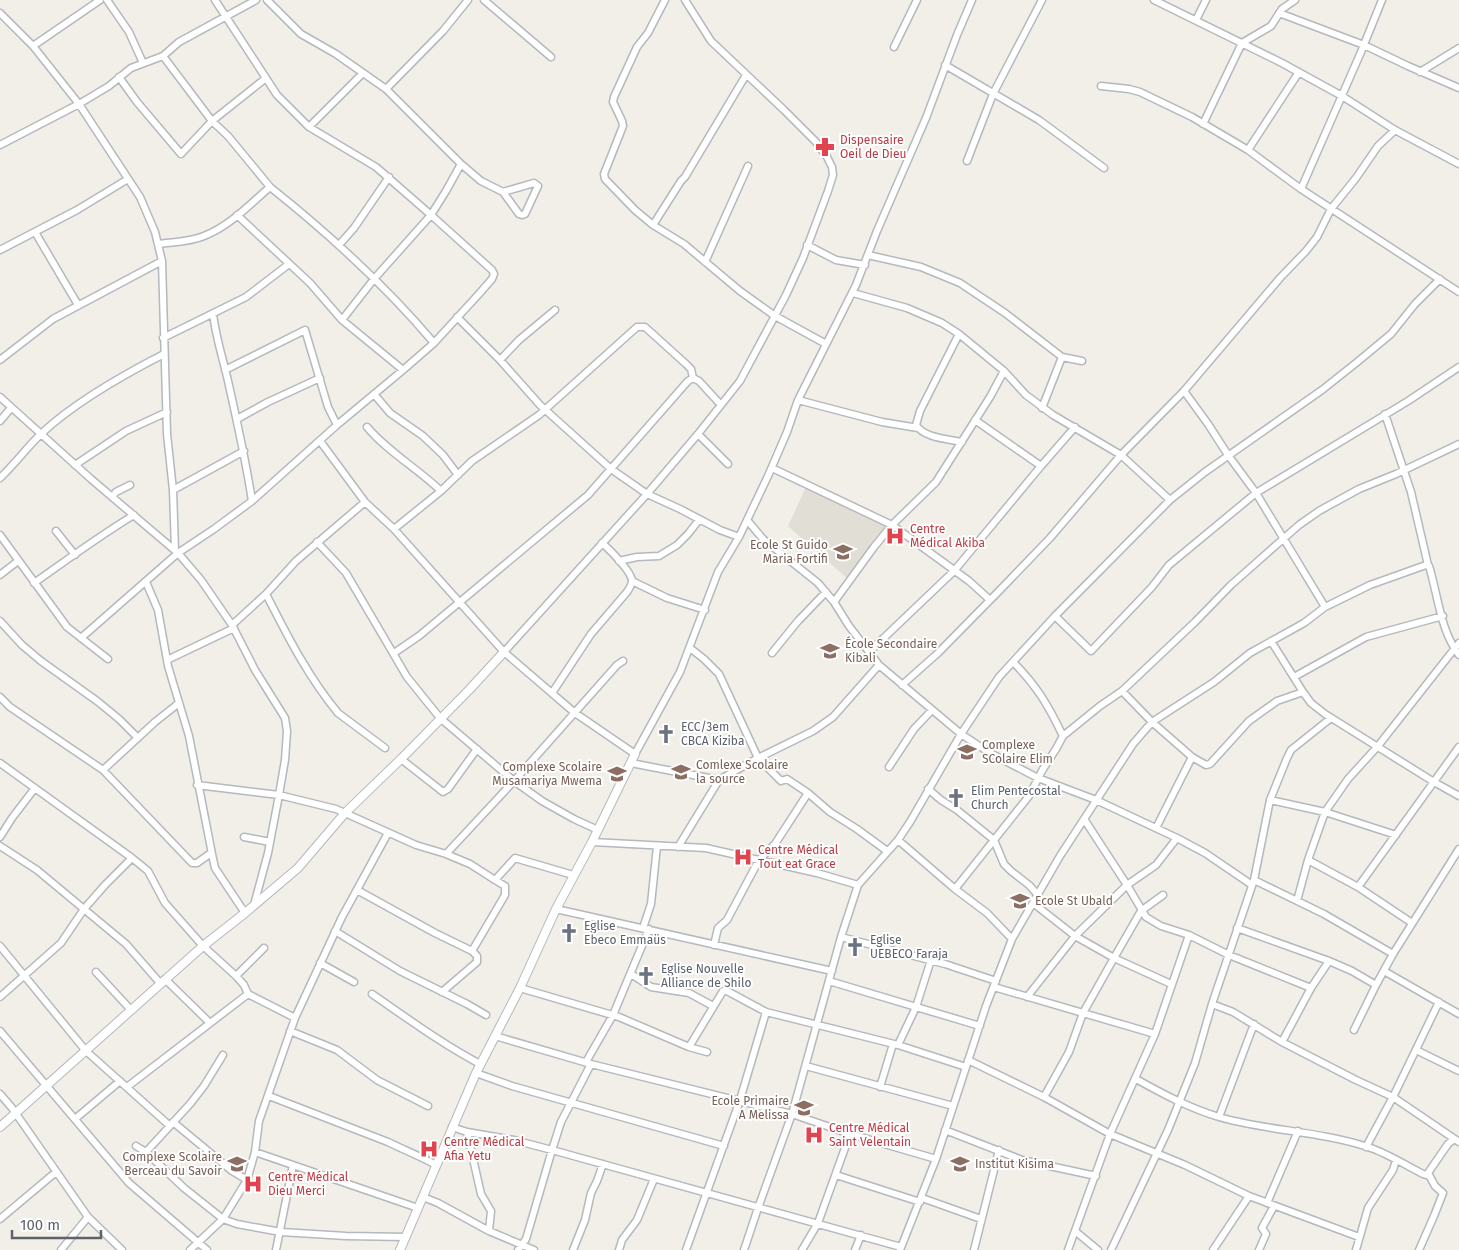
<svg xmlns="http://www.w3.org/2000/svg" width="1459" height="1250" font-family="'Fira Sans',sans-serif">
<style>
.education{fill:#e1ded6}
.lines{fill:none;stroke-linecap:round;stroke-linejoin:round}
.minor-casing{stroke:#b5b8bc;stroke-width:9}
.tertiary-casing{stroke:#b5b8bc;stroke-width:10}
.minor{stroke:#fff;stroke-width:6}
.tertiary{stroke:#fff;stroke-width:8}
.labels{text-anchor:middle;stroke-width:4;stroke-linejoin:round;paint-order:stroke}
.health-label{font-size:12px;fill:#be3a42;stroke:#fff;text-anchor:start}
.education-label{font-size:12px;fill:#785e54;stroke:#fff;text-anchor:start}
.worship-label{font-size:12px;fill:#5b616d;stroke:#fff;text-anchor:start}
</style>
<rect width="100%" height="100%" fill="#f1efe8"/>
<!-- education -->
<path class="education" d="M806 487 887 525 848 579 788 526Z"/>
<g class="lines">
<!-- minor casing -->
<g class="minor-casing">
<path id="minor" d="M107 0 129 32 143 63
M215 0 277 95 309 127 376 167 431 215 374 279 342 320
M484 0 551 57
M665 0 648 33 637 47 614 97 613 102 622 121 623 126 604 174 605 179 635 210 653 225 684 244 740 291 775 316 826 344
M1154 0 1282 63 1342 96 1395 130 1459 164
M0 13 33 46 79 104 140 197 155 232 162 261 167 434 173 490 175 550
M1279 13 1364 45 1408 66 1459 88
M1196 20 1206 0
M33 46 100 0
M894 47 917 0
M945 65 1039 120 1104 168
M1420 72 1459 48
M119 77 137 102 181 154 212 121 266 78
M1101 86 1129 89 1140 92 1192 117 1248 150 1301 189 1459 292
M386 89 443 31 468 0
M1203 124 1242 43 1271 26 1282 9 1295 0
M309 127 363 73
M0 145 79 104 109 86 131 68 163 56 179 42 256 0
M1248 150 1299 72
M967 161 993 94 1042 0
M461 164 481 181 503 192 519 214 522 215 525 214 538 186 534 183 503 192
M270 187C329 234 385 285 434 343
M1301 189 1361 52 1382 0
M237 215 310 283 342 320 403 370
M653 225 681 181 685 177 746 75
M35 232 78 305
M158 244C173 242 190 242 204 236 230 226 250 204 270 187L228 136 212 121 163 56
M339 245 354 228 389 177
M807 245 836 260 865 265
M0 250 77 210 128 179
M868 255 921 267 960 283 1005 313 1062 357 1082 361
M705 262 748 166
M853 293 907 308 942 323 959 334 1004 371 1026 395 1053 415 1121 455 1170 500
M213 314C216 338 223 359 228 381 237 421 246 461 252 501
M457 317 500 360 540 405 611 469 647 494 680 509 720 530 739 537
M959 334 920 411 916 425C924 438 948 439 962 442
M163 338 246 297 289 264
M0 360 53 319 162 261
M500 360 519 340 555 310
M225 370 305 330 328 407 337 425
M1184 391 1208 424 1228 455 1256 493 1325 607
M374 394 390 413 423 436 443 455 458 475
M0 397 91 479 178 553 201 580 232 625 255 670 285 718 287 731 285 760 279 795 268 853 254 905
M798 400 882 422 918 428
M1042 408 1062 357
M1385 414 1411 492 1428 565
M237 419 268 402 320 378
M975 420 1041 466 1075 427
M0 421 11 408
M367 427C388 452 417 468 441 491
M698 434 728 464
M320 441 365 502 394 529 504 652 575 713 635 754 680 672 718 572 739 537 768 476 787 432 798 400 856 285 877 231 926 118 957 35 972 0
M75 465 126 431 167 412
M772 468 892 525 969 581 990 600
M0 478C15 464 27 447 42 433 74 403 125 374 164 354
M173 490 244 451
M112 497 116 492 130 485
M747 520 763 539 818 583 834 602 849 626 879 665 961 734 990 753 1038 778 1096 800 1177 838 1205 853 1252 885
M394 529 441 491 472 461 539 415 637 327H645L686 364 691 369 693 378
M56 531 75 555
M0 535 67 627 108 659
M317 542 346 573 407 677 440 718 514 781 542 801 574 819 598 830
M619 561 637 557 659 556 677 545 688 534 699 520
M0 575 18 561
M632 581 667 598 705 610
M146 582 158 610 168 666 189 736 213 859 215 868 245 913
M34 583C67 560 99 536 134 515
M266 594C287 635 308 677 338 713L385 748
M834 602 874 547 892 525 936 482 990 397 1004 371
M1055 616 1091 651 1152 587 1169 565 1256 493 1408 401 1459 367
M0 621 22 645 41 661 97 701 119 719 138 738
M232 625 266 594 296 561 365 502
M81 638 178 553 214 529 252 501 337 425 403 370 434 343 478 295 492 279 494 274 492 270 431 215 446 191 461 164 386 89 336 54 301 34 267 0
M1271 641 1303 692
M690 648 704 659 719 674 758 758 781 781 787 779 808 793 830 812 857 829 887 851
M504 652 647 494 698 434 740 381 786 295 803 258 828 191 833 175 832 167 827 157 816 142 784 110 711 41 685 0
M869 652 954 571 1041 466
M394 653 419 636 588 495 688 381 693 378 699 381 721 405
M772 653 798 621 826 592
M167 660 234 628
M1294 677 1366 637 1443 616
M902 685 938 653 998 592 1050 538 1121 455 1184 391 1280 278 1306 251 1317 237 1331 209 1356 178 1378 146 1395 130
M1122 691 1152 722 1192 757 1156 828
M552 693 591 634 627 592C629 589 632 584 632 581 632 572 609 549 602 543
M0 697 10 707 103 770 192 863H197L211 853
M1063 736 1100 706 1122 691 1195 622 1231 585 1299 525 1319 511 1359 489 1396 474 1459 444
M1192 757 1206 765 1210 764 1249 721 1277 701 1303 692 1311 703 1325 714 1434 782 1459 796
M401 759 443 792 448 789 477 749
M0 763 132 858 148 871 165 903 203 946 236 976 244 985 248 994 295 1018
M631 763 719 780 758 758 813 731 833 717 879 665
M889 767 914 729 932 710
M103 770 155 722 179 703
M197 785 279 795 336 809 416 845 446 854 514 781 617 665 623 661
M928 789 941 800 957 810 994 840 1004 864 1011 871 1029 885 1038 895
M1270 800 1325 812 1396 835
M1084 819 1127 885 1146 917 1161 926 1189 935 1229 955 1311 988
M0 837 12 818 35 788
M244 837 270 842
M898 840 955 889 987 913 1012 939
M592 842 706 848 817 873 858 885
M0 846 37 870 126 944 160 983
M678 847 719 780
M446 854 470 864 495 880 515 858 573 875
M1308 860 1358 887 1412 923
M1254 880 1324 914 1393 954
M1358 887 1459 747
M955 889 1029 796 1043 769 1056 749 1063 736C1048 705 1037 686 1013 662
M357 890 435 933 472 951
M1297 901 1308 860 1325 812 1348 779 1378 746 1459 643
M1033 903 1075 936 1114 958 1171 984
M556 909 832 971
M643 928 651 904 657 846
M1237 928 1329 961 1352 971 1376 985 1393 954 1459 849
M335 931 400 971 467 1004 486 1015
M841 937 945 964 996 981
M714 945 718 928 727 920 759 860 775 844 808 793
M0 946 86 1051 170 1126
M320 963 354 982
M1384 971 1459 1014
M96 972 131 1010
M631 974 651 987 689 993 713 1006
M236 976 264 948
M165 979 210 1023
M829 981 980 1026
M994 987 1155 1034
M520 988 619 1017 689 1047 707 1052
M442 992 477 962V956L472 951 505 895V886L495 880
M372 994C407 1018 442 1044 480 1064
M0 997 61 943 84 909 105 885 132 858
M1027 997 1075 936 1127 885 1156 865 1177 838
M1212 1004 1233 1012 1282 1042 1356 1080 1393 1097 1459 1142
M1354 1030 1376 985
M0 1031 129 1183 207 1250
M290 1031 337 1050 377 1080 428 1106
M495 1036 591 1064 792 1114 850 1134 936 1159
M1282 1042 1311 988 1329 961
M898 1045 916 1007 931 960
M689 1047 723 991H727L766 1012
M1416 1050 1459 1071
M968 1060 1044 1097 1110 1134 1185 1165 1249 1196 1359 1237
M586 1062 613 1015 649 929
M806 1066 953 1106
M476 1073 512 1086 724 1146
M1136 1079C1163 1094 1189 1108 1219 1117 1267 1131 1319 1131 1368 1147 1387 1153 1405 1165 1423 1174L1426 1175 1428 1173
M127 1087 248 994
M880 1087 893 1044
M0 1094 12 1108 88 1217 122 1250
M269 1096 388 1142C404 1150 420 1156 436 1165
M1044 1097 1069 1052 1083 1013 1114 958 1141 911 1163 895
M1219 1117 1254 1024
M75 1119 120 1081
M173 1122 232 1171 247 1180
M452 1127 467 1132 514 1140 552 1150 901 1247
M945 1130 1022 1160 1096 1176
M467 1132 481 1194 491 1211 489 1231
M136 1146 146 1152 184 1188 223 1219 237 1224 281 1232 346 1236 406 1237
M1366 1147 1393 1097 1439 1002
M146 1152 190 1104 204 1086 223 1055
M255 1152 418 1208
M1428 1173 1448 1144 1453 1140
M836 1175 920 1202
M423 1197 438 1203 489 1231 534 1250
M922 1198 981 1219
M1267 1203 1298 1131
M0 1219 56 1172
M1075 1231 1098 1250
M61 1250 88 1217
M190 1250 223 1219 247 1180 255 1152 259 1121 295 1018 342 917 388 833
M276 1250 293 1165
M518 1250 526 1239 552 1150 561 1122 591 1064
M573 1250 585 1220 591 1193 597 1181 603 1164
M619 1250 622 1240 637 1220 654 1179
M686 1250 740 1100 766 1012 898 1045 966 1067
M744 1250 758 1208 792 1114 841 937 858 885 898 840 910 822 961 734 999 677 1055 616 1170 500 1205 472 1322 390 1356 363 1391 334 1415 304 1440 279
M802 1250 818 1223 850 1134
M855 1250 861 1235
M900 1250 936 1159 986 1006 1012 939 1060 856 1133 744 1152 722 1214 682 1250 653 1304 623 1325 607 1370 585 1426 565 1429 566C1438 595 1440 630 1459 655
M974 1250 999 1150
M1068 1250 1110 1134 1155 1034 1189 935
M1111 1250 1168 1130 1195 1063 1212 1004 1254 880 1270 800 1287 758 1291 750 1331 718
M1213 1250 1249 1196
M1259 1250 1266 1234 1262 1228 1274 1206
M1356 1250 1368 1208 1393 1170 1396 1160
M1419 1250 1434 1216 1443 1193 1435 1186 1428 1173"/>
</g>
<!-- tertiary casing -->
<g class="tertiary-casing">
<path id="tertiary" d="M0 1127 203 946 245 913 298 868 345 813 401 759 469 690 504 652
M400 1250 476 1073 520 988 556 909 592 842 635 754"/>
</g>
<!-- minor -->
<use href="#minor" class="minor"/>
<!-- tertiary -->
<use href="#tertiary" class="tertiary"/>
</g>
<!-- icons -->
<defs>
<g id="pharmacy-bare" transform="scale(1.5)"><path d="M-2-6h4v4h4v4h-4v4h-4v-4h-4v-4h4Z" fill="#e0444e" stroke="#fff" stroke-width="2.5" paint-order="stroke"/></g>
<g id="hospital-bare" transform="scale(1.5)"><path d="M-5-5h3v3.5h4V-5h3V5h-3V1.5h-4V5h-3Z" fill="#e0444e" stroke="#fff" stroke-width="2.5" paint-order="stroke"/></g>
<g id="school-bare" transform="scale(1.5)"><path d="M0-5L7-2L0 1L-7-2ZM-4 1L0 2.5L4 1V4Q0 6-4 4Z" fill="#8d6e63" stroke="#fff" stroke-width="2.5" paint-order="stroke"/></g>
<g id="church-bare" transform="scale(1.5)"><path d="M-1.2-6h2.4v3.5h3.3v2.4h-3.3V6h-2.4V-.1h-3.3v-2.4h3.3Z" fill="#6b7280" stroke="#fff" stroke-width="2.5" paint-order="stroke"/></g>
</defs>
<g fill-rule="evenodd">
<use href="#pharmacy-bare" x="825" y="147"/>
<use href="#hospital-bare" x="895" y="536"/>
<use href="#school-bare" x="843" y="552"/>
<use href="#school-bare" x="830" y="651"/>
<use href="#church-bare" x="666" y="734"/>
<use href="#school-bare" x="967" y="752"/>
<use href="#school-bare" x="681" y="772"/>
<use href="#school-bare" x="617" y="774"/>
<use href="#church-bare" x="956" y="798"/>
<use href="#hospital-bare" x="743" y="857"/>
<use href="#school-bare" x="1020" y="901"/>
<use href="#church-bare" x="569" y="933"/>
<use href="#church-bare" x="855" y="947"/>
<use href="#church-bare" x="646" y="976"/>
<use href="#school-bare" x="804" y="1108"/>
<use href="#hospital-bare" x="814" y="1135"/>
<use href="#hospital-bare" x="429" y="1149"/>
<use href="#school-bare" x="237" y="1164"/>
<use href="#school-bare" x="960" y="1164"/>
<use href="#hospital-bare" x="253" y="1184"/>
</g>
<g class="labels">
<!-- health labels -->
<g class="health-label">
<text x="840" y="144">Dispensaire<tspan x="840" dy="14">Oeil de Dieu</tspan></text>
<text x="910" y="533">Centre<tspan x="910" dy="14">Médical Akiba</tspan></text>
<text x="758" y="854">Centre Médical<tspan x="758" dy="14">Tout eat Grace</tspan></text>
<text x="829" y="1132">Centre Médical<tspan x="829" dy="14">Saint Velentain</tspan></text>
<text x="444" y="1146">Centre Médical<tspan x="444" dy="14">Afia Yetu</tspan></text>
<text x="268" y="1181">Centre Médical<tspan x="268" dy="14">Dieu Merci</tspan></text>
</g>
<!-- education labels -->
<g class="education-label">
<text x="828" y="549" text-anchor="end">Ecole St Guido<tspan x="828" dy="14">Maria Fortifi</tspan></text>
<text x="845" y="648">École Secondaire<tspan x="845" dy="14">Kibali</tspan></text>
<text x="982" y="749">Complexe<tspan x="982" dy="14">SColaire Elim</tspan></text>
<text x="696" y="769">Comlexe Scolaire<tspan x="696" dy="14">la source</tspan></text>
<text x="602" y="771" text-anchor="end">Complexe Scolaire<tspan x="602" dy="14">Musamariya Mwema</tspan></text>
<text x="1035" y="905">Ecole St Ubald</text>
<text x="789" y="1105" text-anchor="end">Ecole Primaire<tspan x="789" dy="14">A Melissa</tspan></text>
<text x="222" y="1161" text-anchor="end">Complexe Scolaire<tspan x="222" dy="14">Berceau du Savoir</tspan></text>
<text x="975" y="1168">Institut Kisima</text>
</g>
<!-- worship labels -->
<g class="worship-label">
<text x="681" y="731">ECC/3em<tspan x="681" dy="14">CBCA Kiziba</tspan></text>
<text x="971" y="795">Elim Pentecostal<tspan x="971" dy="14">Church</tspan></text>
<text x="584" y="930">Eglise<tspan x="584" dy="14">Ebeco Emmaüs</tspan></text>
<text x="870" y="944">Eglise<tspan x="870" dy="14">UEBECO Faraja</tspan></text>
<text x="661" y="973">Eglise Nouvelle<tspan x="661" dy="14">Alliance de Shilo</tspan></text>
</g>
</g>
<!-- scale -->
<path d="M12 1230v8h89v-8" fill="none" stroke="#5f6368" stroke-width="2.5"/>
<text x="20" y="1230" font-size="15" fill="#5f6368" stroke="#ffffff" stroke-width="4" paint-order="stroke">100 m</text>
</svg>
